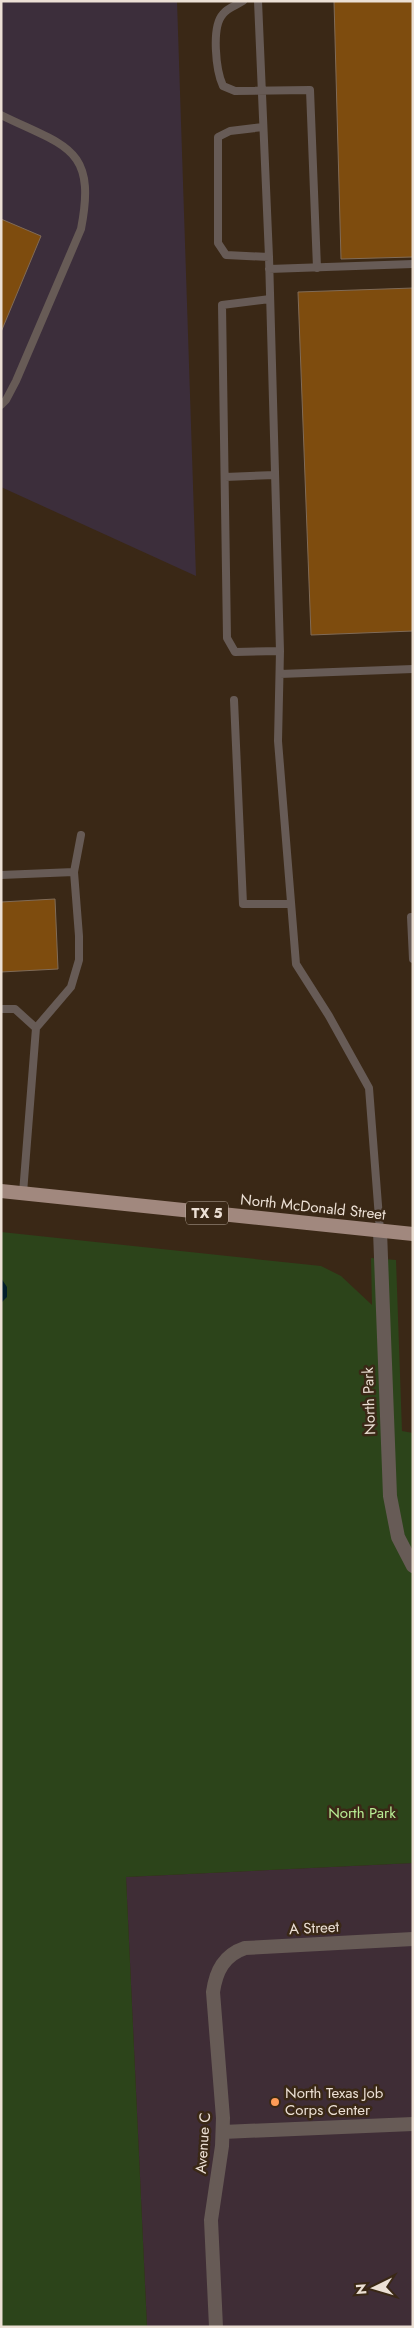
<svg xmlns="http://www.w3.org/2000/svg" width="414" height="2328" font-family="Jost,sans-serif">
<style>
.industrial{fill:#3c2e3b}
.education{fill:#3f2d36}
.green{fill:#2c441a}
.water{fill:#021e29}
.building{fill:#7e4c0e;stroke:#806b57}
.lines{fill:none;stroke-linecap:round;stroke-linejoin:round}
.service{stroke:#675b56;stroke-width:8}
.minor{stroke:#675b56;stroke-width:14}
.primary{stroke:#a1887e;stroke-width:14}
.poi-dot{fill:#fe9c57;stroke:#3a2816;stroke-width:2}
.labels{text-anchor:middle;stroke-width:5;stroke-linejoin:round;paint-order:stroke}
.shield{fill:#3a2816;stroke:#b7a99c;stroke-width:1}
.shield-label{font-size:14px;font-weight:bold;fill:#ece0d5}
.street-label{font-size:15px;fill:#ece0d5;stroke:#3a2816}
.park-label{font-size:15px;fill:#b9ee95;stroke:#3a2816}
.poi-label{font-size:15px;fill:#ece0d5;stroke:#3a2816;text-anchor:start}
</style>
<rect width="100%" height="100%" fill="#3a2816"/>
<!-- industrial -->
<path class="industrial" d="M1 1H177L196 576 1 487Z"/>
<!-- education -->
<path class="education" d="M413 1863V2327H147L126 1877Z"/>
<!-- green -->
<path class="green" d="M1 1232 321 1266 341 1276 372 1305 371 1258 396 1260 402 1431 413 1433V1863L126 1877 147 2327H1Z"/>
<!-- water -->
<path class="water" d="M1 1278 7 1287V1297L1 1303Z"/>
<!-- building -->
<path class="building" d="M334 1H413V257L341 259Z
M1 219 41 236 1 332Z
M413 288V631L311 635 298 292Z
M55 899 58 969 1 972V902Z"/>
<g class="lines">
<!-- service -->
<path class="service" d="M243 1C237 5 227 8 223 14 211 27 216 71 223 86L235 91 310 90 317 268
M258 1 269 257 280 651 278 741 296 964 329 1016 369 1088 380 1231
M1 115C66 147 97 147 81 229L16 381 6 400 1 405
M263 127 230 131 218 137V243L226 255 269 257
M269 269 413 264
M270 299 222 305 227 638 235 652 280 651
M225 477 275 475
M280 674 413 669
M234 700 243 904H291
M1 875 74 872
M413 917H411L413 959
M1 1009H15L36 1028
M23 1193 36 1028 71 987 79 960V936L74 872 81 835"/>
<!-- minor -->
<path class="minor" d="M380 1231 390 1496 398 1537 413 1566
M223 2132 413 2124
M216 2327 211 2220 222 2146 223 2118 213 1992C216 1971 224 1955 245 1948L413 1939"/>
<!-- primary -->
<path class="primary" d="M1 1191 413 1234"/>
</g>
<!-- markers -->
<circle class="poi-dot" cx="275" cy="2102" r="5"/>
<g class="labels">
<!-- shield labels -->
<rect class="shield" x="186" y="1201.5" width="42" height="23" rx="4"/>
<g class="shield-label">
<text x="207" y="1218">TX 5</text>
</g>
<!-- street labels -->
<g class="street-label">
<text transform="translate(313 1207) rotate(6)" y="5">North McDonald Street</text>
<text transform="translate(369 1401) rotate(-92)" y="5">North Park</text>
<text transform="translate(314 1928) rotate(-3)" y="5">A Street</text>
<text transform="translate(203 2143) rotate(-86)" y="5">Avenue C</text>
</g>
<!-- park labels -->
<g class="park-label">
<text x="362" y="1818">North Park</text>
</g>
<!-- poi labels -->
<g class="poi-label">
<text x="285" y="2098">North Texas Job<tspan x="285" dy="17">Corps Center</tspan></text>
</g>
</g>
<!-- border -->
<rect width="414" height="2328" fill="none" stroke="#ece0d5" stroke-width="5"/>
<!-- north arrow -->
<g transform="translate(374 2288) rotate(265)" stroke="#3a2816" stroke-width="4" paint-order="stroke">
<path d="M0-4L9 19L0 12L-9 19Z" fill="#ece0d5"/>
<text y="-8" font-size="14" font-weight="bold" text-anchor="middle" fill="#ece0d5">N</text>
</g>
</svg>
